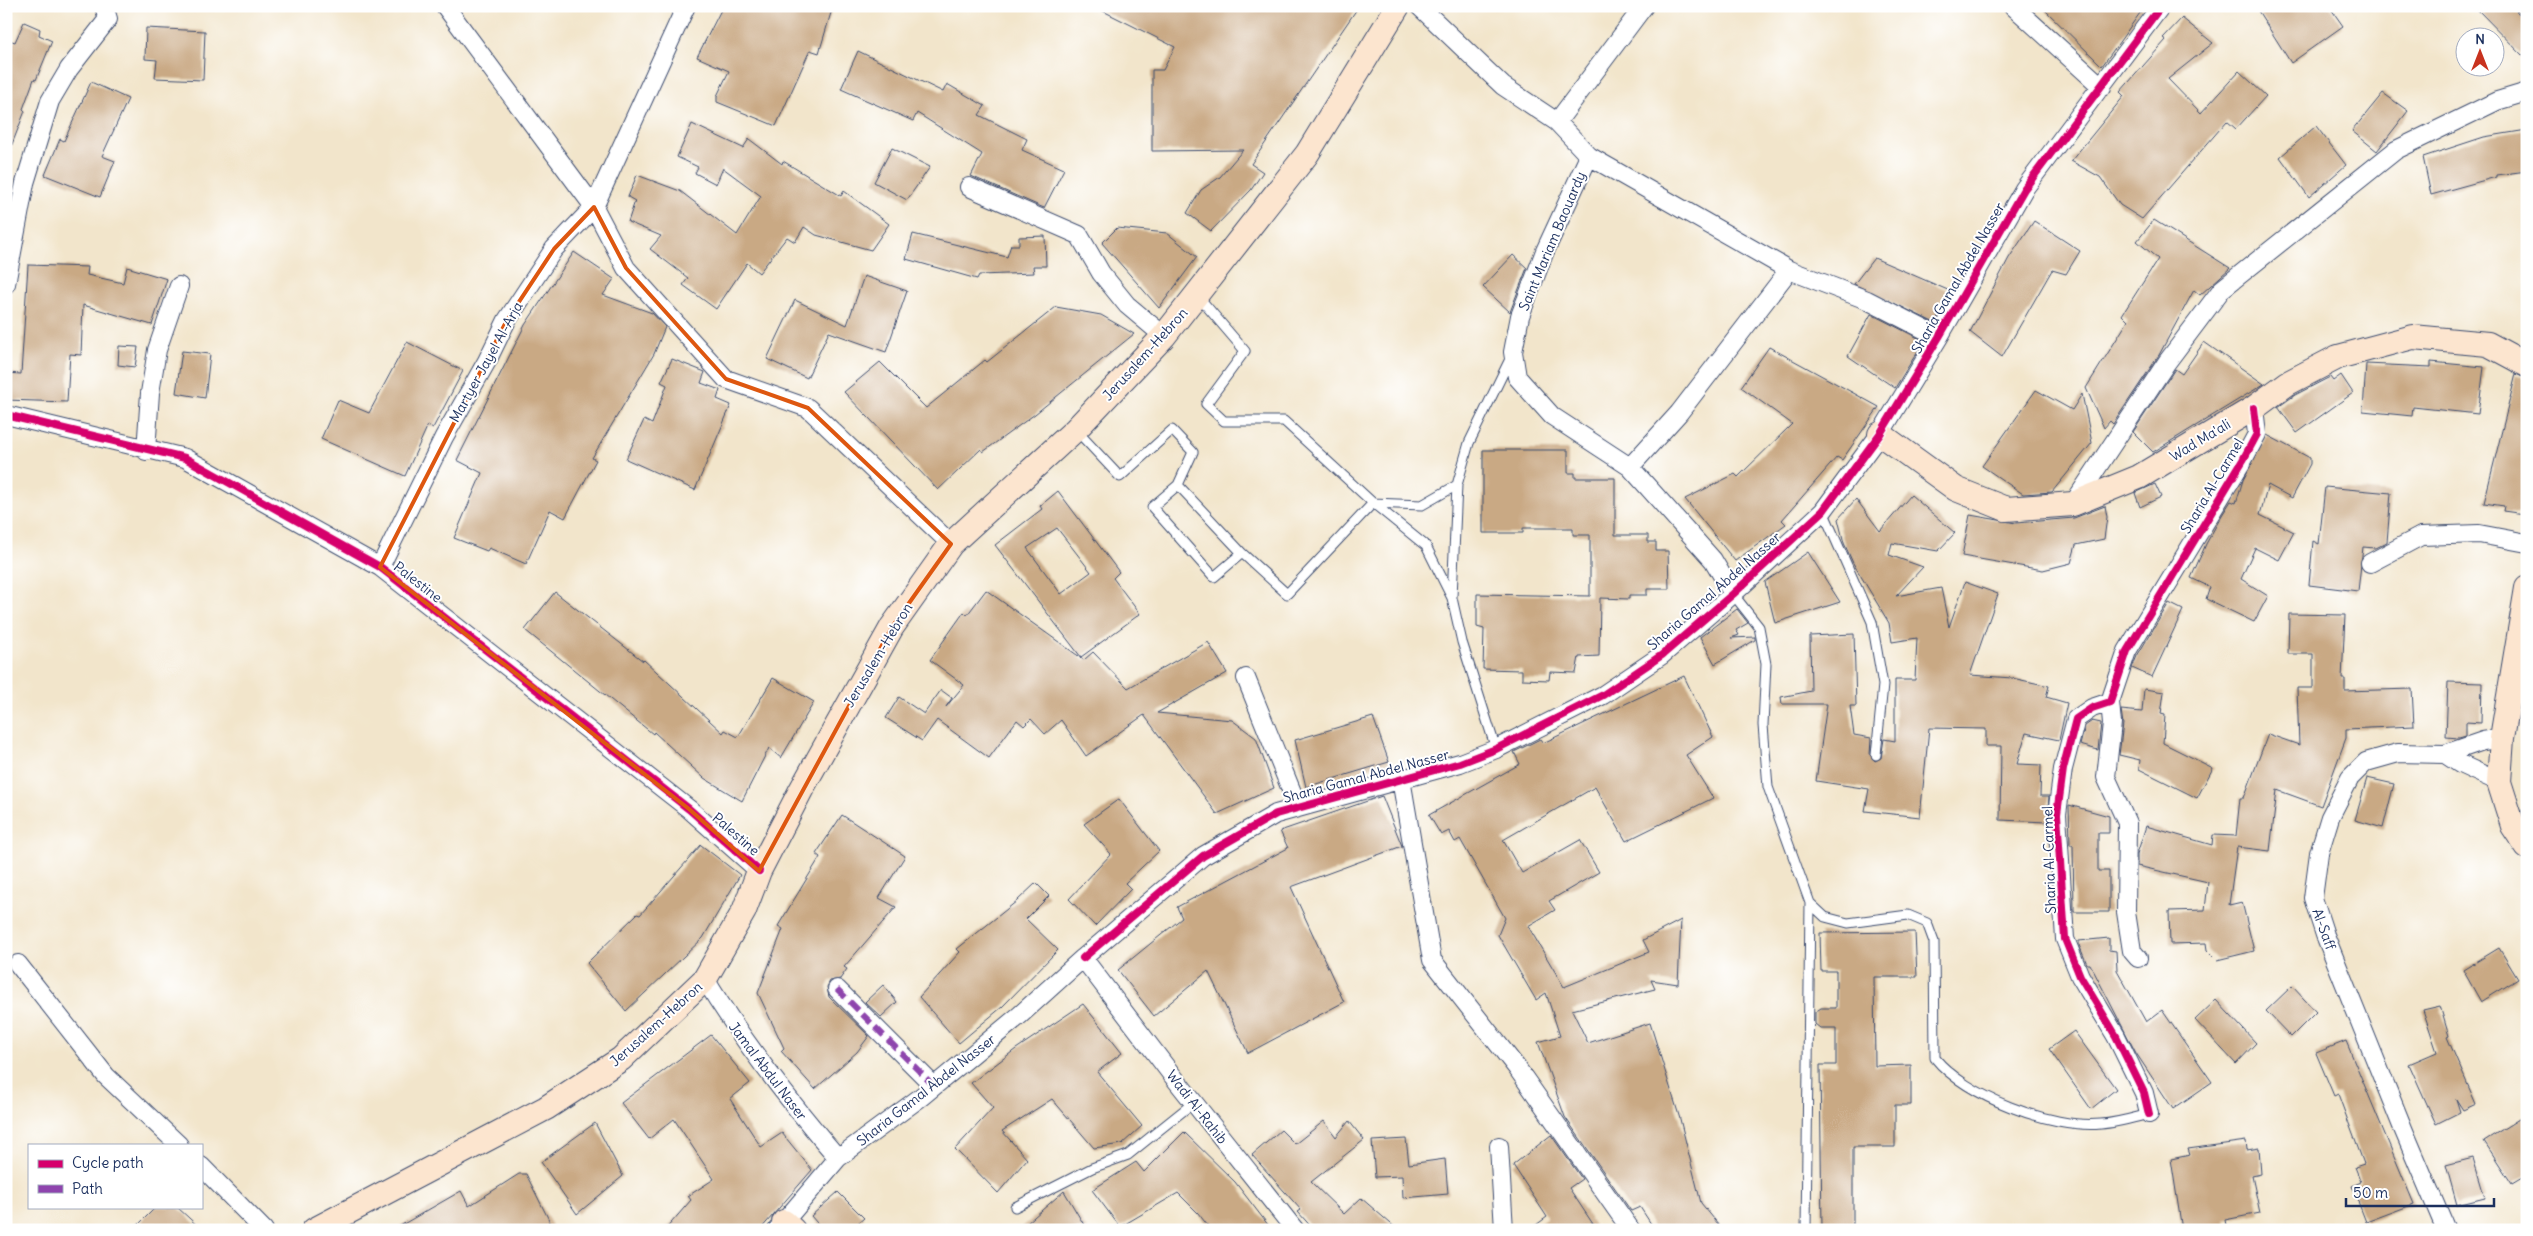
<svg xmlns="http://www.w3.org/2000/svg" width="2533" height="1236" font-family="Delius,sans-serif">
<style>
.building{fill:#c9a984;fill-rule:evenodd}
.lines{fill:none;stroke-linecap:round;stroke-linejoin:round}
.lane-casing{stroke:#3b4a6e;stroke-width:11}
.street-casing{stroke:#3b4a6e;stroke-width:20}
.secondary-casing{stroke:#3b4a6e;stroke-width:26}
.lane{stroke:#fff;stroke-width:9}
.street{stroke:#fff;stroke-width:18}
.secondary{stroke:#fce5cf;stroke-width:24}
.quiet{stroke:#8e44ad;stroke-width:6;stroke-dasharray:12 6;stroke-linecap:butt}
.cycleway-casing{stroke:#fff;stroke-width:11}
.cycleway{stroke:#d6006c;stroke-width:8}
.marked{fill:none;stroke:#de5710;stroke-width:4;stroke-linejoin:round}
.labels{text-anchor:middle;stroke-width:4;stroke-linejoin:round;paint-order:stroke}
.street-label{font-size:14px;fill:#1b2f5e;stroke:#fff}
</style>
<rect width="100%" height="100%" fill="#fff"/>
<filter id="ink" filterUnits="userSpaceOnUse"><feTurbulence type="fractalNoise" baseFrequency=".02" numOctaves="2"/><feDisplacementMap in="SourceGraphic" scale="10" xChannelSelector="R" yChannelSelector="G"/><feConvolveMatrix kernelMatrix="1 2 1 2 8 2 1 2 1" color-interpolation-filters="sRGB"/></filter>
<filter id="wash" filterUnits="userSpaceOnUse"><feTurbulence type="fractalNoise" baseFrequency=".0096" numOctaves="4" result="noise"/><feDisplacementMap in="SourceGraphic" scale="20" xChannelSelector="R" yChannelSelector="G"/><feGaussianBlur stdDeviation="1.12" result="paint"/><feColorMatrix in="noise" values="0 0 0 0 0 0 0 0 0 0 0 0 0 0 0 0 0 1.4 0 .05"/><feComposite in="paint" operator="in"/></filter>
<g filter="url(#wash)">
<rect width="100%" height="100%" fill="#f2e5cb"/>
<g id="blocks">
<!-- building -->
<path class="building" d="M723 6H833L819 53 810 50 776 126 717 102V96L729 71 697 57Z
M1093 6H1359L1251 164 1263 172 1251 190 1211 231 1187 213 1201 190 1220 177 1243 150 1152 151V70H1163L1175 47Z
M2041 6H2145L2102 66Z
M2255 6H2329L2343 26 2291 63Z
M2474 6H2512L2527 23V60Z
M2182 18 2213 43 2168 79 2201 113 2239 71 2266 96 2236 129 2227 121 2142 219 2120 205 2100 177 2071 161 2124 96 2120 92 2166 40 2163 38Z
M24 22 40 29 39 35 52 41 36 80 34 79 23 109 25 111 7 157 6 39 15 42Z
M146 28 205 31 203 80 155 78 157 60 145 59Z
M858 51 943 92 947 84 985 106 979 115 1027 139 1022 150 1064 169 1044 208 971 176 982 154 917 113 913 121 841 89Z
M91 82 128 99 102 156 115 161 100 197 45 175 60 139 64 141Z
M2383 93 2408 111 2377 151 2352 131Z
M692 124 743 148 749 139 782 164 783 161 841 196 844 191 889 224 871 250 816 235 804 227 795 242 787 237 759 273 747 263 716 309 683 285 688 278 650 249 661 236 628 222 635 201 628 197 637 175 680 191 737 235 761 196 723 168 716 184 695 173 698 167 677 157Z
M2316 126 2346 165 2309 197 2280 157Z
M2527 130V171L2496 175V177L2431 195 2423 157 2484 137Z
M892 148 930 167 907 200 874 182Z
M2154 220 2230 268 2200 295 2194 290 2159 355 2113 424 2110 421 2104 428 2086 388 2128 321 2122 315 2158 259 2137 241Z
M2034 221 2080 251 2066 274 2052 270 2002 357 1970 332 2009 258Z
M1117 228 1167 233 1197 257 1159 308 1102 243Z
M913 234 1007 257 1011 245H1019V237L1045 236 1046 266H1033L1034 273 979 275 977 279 906 259Z
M574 252 614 279 603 295 652 313 665 327 654 354 592 458 596 460 565 518 550 510 526 564 489 548 487 551 454 538 482 473 457 460 525 325Z
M1513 255 1527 268 1510 312 1483 287Z
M1874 258 1950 291 1935 323 1854 284Z
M28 265 88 267 87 275 123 283 127 267 167 279 152 325 83 305 81 355 70 354 67 402 6 400V373L21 374Z
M864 276 907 291 886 352 829 332 807 378 767 359 795 300 847 325Z
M1056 307 1101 315 1134 334 1035 414 983 452 981 449 938 490 844 392 880 362 926 408 985 360 987 362Z
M1871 314 1924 341 1895 388 1848 356Z
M407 342 463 371 433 428 428 425 405 476 321 439 338 400 369 413Z
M2204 342 2264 384 2153 452 2133 432 2175 369 2182 374Z
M119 346 138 347 135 367 118 365Z
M1769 347 1879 407 1842 460 1837 457 1782 520 1786 524 1735 561 1685 499 1735 474 1738 477 1792 424 1741 387Z
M182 351 210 354 205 398 176 393Z
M672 359 705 372 701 383 720 390 717 399 731 405 695 490 626 459 644 420 652 424 667 385 661 382Z
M2431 362 2484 367 2478 414 2413 407 2412 416 2363 411 2366 364 2431 367Z
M2516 374 2527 379 2525 514 2503 511 2504 506 2484 503Z
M2341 375 2353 393 2297 433 2278 407 2295 395 2330 377 2333 381Z
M2036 390 2072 410 2082 394 2092 443 2052 492 2023 494 1982 466Z
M2267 435 2310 458V464L2292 498 2268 485 2260 515 2294 532 2279 560 2255 548 2241 579 2268 596 2254 622 2206 599 2210 587 2191 578 2206 544 2222 515 2231 501 2236 503 2243 480Z
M1483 450H1568V473H1575V478H1615V535H1648V542H1656V551H1668L1669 589H1647V595H1629V599L1600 598 1599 656 1579 657 1576 673 1550 672 1549 680 1522 679V670L1483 669 1484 629 1477 627V594L1590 596V535H1573V528H1523V533H1483Z
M2155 484 2161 497 2140 507 2135 493Z
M2325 487 2391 493 2387 542 2375 548 2363 547 2358 591 2309 585 2313 541 2319 544Z
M1058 491 1119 572 1113 578 1140 614 1081 657 995 545 1042 509 1040 506ZM1057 528 1091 572 1061 594 1027 548Z
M1911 495 1955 533 1938 551 1892 543 1889 555 1923 567 1896 596 1941 588 1949 627 1965 582 1998 594 1970 675 2012 678 2049 686 2046 697 2067 703 2059 740 2026 733 2017 764 2041 765 2040 796H2049L2047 822 2000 820 2001 746H1986V729L1929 728 1920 817 1865 811 1869 789 1816 781 1827 704H1782L1781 697 1811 691 1810 636 1854 634 1856 706H1850L1854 735 1871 738 1870 755 1875 761 1881 758 1884 739 1895 741V680H1915L1917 638 1892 642 1889 623 1853 563 1844 543 1838 519 1856 499 1880 531Z
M2105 506 2107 517 2104 539 2076 545 2071 563 2043 570 1962 556 1970 515 2016 523 2074 518Z
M1808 552 1840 602 1775 623 1765 582Z
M986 590 1084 660 1093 652 1128 688 1208 642 1227 673 1157 713 1232 720 1256 738 1274 788 1217 814 1144 715 1086 756 1061 720 1045 734 1031 719 1024 726 1017 720 989 758 937 720 922 741 886 718 899 697 924 714 941 690 952 698 946 707 964 685 930 660 964 612 967 615Z
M555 592 643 661 644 660 723 733 725 730 738 737 773 678 814 702 781 758 769 748 742 801 704 778 654 732 653 734 525 630Z
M2169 603 2183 610 2152 677 2132 668 2137 656Z
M1737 609 1748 623 1736 630 1739 635 1731 638 1755 637V640L1715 664 1700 637Z
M2289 614 2345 615 2342 679H2345V691L2412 689 2414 726 2346 729V738L2321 806 2277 790 2270 851 2237 847 2229 905 2242 902 2254 951 2217 960 2207 950 2206 943 2170 944 2169 911 2205 910 2208 882 2137 866V854L2146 826 2212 845 2213 835 2236 836 2240 798H2244L2268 734 2299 745 2297 688H2313V654H2288Z
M1684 676 1713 737 1686 755 1713 798 1626 841 1595 787 1503 840 1522 873 1580 840 1599 872 1549 901 1555 910 1528 926 1564 987 1649 952 1643 940 1681 920 1678 984 1651 980 1655 989 1572 1010 1588 1043 1650 1023 1680 1119 1701 1203 1723 1230H1655L1640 1207 1631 1211 1565 1117 1538 1042 1560 1036 1546 993 1536 1000 1498 935 1505 918 1460 839 1455 842 1449 831 1441 835 1429 815 1520 764 1514 752 1540 739 1543 743Z
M2448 682 2482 683 2481 723 2466 722V736L2459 738 2446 737Z
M2144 689 2164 692 2161 714 2165 715 2163 743 2213 768 2197 798 2139 769 2140 760 2119 755 2123 724 2121 710 2142 712Z
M1373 717 1389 762 1306 787 1295 740Z
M2092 721 2101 723 2098 750 2080 745 2085 726Z
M2367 778 2394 784 2383 828 2355 820Z
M1382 796 1402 846 1291 887 1344 1002 1248 1053 1208 971 1154 1016 1118 970 1182 918 1177 907 1288 848 1280 831Z
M1119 799 1159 851 1125 883 1131 889 1095 926 1069 899 1111 854 1084 824Z
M2069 805 2109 816V833H2098V871H2109V912H2074L2073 845H2070Z
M842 815 905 856 879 898 896 907 844 967 847 969 840 979 830 981 827 987 829 997 869 1036 857 1052 815 1089 781 1051 784 1048 758 993 783 929 778 926 820 857 816 854Z
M701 845 740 875 703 938 626 1011 587 963 637 914 640 915Z
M1036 883 1049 896 1026 919 1058 950 1002 1007 959 1043 919 997 960 952 957 949 1017 901Z
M1915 932 1917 977H1874L1875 1066 1911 1065V1105H1895V1147H1853V1230H1822L1820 1065H1836V1028H1820L1815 1024V1012L1821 1008H1836V971H1821L1820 933Z
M2109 938V950L2116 951 2117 970 2146 1022 2162 1010 2212 1082 2173 1109 2136 1053 2090 964H2087L2079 945V941Z
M2499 948 2518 979 2481 1002 2463 970Z
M883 985 897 1002 881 1017 865 1002Z
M2292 986 2316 1012 2291 1037 2266 1011Z
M2216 1000 2256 1043 2236 1064 2195 1020Z
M1083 1004 1122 1053 1097 1072 1142 1126 1122 1144 1094 1148 1052 1099 1002 1131 1027 1159 998 1193 955 1149 993 1108 971 1083 1016 1049Z
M2440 1006 2449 1036 2447 1037 2476 1104 2463 1110 2456 1099 2460 1112 2436 1124 2409 1064 2437 1052 2423 1010Z
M2074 1031 2116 1089 2091 1109 2049 1049Z
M711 1035 750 1083 730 1099 761 1147 782 1133 812 1170 760 1230H665L691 1200 688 1196 714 1179 674 1119 649 1139 621 1103Z
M2346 1041 2414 1204 2366 1222 2352 1186 2361 1182 2355 1167 2364 1164 2338 1094 2334 1096 2316 1053Z
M2527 1114V1175L2512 1184 2484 1141Z
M1324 1121 1336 1137 1349 1121 1364 1140 1311 1182 1344 1214 1361 1198 1398 1230H1314L1298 1212 1301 1210 1252 1155 1281 1130 1295 1144Z
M595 1123 623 1176 577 1214 541 1162Z
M1184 1132 1235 1182 1272 1230H1211L1198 1213 1178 1193 1120 1227 1092 1190 1136 1162 1144 1172Z
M1551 1135 1582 1179 1569 1188 1597 1230H1529L1547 1217 1513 1165Z
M1406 1139 1409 1164 1445 1159 1448 1194 1403 1198 1402 1176 1375 1177 1372 1141Z
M2246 1141 2247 1150 2259 1148 2261 1174 2252 1176 2260 1213 2225 1220 2227 1230H2182L2171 1159 2190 1155 2188 1149Z
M2473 1158 2485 1198 2457 1205 2446 1165Z
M519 1174H526L554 1230H393L461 1191 469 1206Z
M1064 1191 1087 1230H1019Z
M838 1192 864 1218 850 1230H823L811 1216Z
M156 1207H177L202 1230H133Z"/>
</g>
</g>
<g filter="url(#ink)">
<use href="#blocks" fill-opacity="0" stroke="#3b4a6e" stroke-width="1"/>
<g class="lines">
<!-- lane casing -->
<g class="lane-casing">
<path id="lane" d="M1076 430 1120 477 1172 430 1193 452 1178 485 1152 507 1214 577 1242 553
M1178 485 1242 553 1287 594 1373 503 1284 421H1224L1206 404 1245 351 1197 295
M1373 503 1426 546 1452 598 1462 642 1496 749
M1373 503 1422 505 1457 485
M1823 511 1872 622 1883 685 1876 755
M1733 594 1759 627 1766 664 1763 725 1768 787 1810 903 1825 917 1848 923 1908 915 1927 923 1934 942 1935 1058C1965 1096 2052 1129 2101 1124 2117 1123 2133 1118 2149 1114
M1452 597 1457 485 1469 443 1511 357
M1015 1207 1092 1168 1128 1155 1193 1103
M1806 1230 1810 903"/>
</g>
<!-- street casing -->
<g class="street-casing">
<path id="street" d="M445 6 594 207 626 268 726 379 808 408 951 544
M1419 6 1503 86 1557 122 1589 156 1789 270 1867 300 1939 337
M2013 6 2102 87
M1557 122 1644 6
M1589 156 1545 251 1520 316 1513 352 1517 377 1552 416 1630 467 1713 560 1733 594
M969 187 1079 235 1101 273 1127 305 1164 336
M6 284 25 183 50 101 69 69 108 19 104 6
M6 415 185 458 380 567 689 809 759 871
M146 451 150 393 157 350 179 286
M1630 467 1679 413 1789 270
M2073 504 2167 362 2222 289 2396 150 2497 101 2527 92
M2370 563 2421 536 2479 534 2527 543
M380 567 444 437 487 361 507 320 554 249 594 207 686 6
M1246 678 1298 807
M2110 702 2112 723 2106 777 2127 823 2126 912 2132 951 2138 958
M2445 754 2483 741 2502 738
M1401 779 1432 960 1517 1068 1631 1230
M1083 958 1203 856 1276 814 1460 763 1496 749 1603 695 1662 655 1733 594 1823 511 1880 434 1939 337 2024 189 2161 6
M18 964 106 1076 179 1145
M705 979C744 1044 789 1101 838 1158
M837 989 934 1086
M2149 1114 2144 1093 2116 1036 2080 976 2065 939 2057 814 2063 769 2076 719 2092 708 2110 702 2127 651 2243 460 2257 434 2254 408
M1499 1146 1504 1230
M201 1166 264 1230
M777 1230 838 1158 921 1097 1020 1015 1083 958 1172 1075 1295 1230
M2446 1230 2404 1131 2325 935 2313 898 2319 853 2330 817 2350 778 2366 762 2398 753 2445 754 2460 764 2499 782"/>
</g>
<!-- secondary casing -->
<g class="secondary-casing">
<path id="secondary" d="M1880 434 1956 489 2006 509 2073 504 2139 477 2254 408 2288 383 2338 357 2413 337 2488 344 2527 365
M2527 588 2502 738 2499 782 2513 826 2527 847
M784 1222 793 1230
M314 1230 546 1108 621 1059 705 979 744 911 759 871 801 790 892 627 951 544 1076 429 1164 336 1307 154 1398 6"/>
</g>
<!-- lane -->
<use href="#lane" class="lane"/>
<!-- street -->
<use href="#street" class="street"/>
<!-- secondary -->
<use href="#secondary" class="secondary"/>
<!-- quiet -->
<path class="quiet" d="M837 989 934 1086"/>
<!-- cycleway casing -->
<g class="cycleway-casing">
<path id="cycleway" d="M6 415 185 458 380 567 689 809 759 871
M1083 958 1203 856 1276 814 1460 763 1496 749 1603 695 1662 655 1733 594 1823 511 1880 434 1939 337 2024 189 2161 6
M2149 1114 2144 1093 2116 1036 2080 976 2065 939 2057 814 2063 769 2076 719 2092 708 2110 702 2127 651 2243 460 2257 434 2254 408"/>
</g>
<!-- cycleway -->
<use href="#cycleway" class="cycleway"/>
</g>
</g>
<!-- marked area -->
<path class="marked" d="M594 207 626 268 726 379 808 408 951 544 892 627 759 871 689 809 380 567 507 320 554 249Z"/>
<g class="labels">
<!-- street labels -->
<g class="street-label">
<text transform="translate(1552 241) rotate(-67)" y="5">Saint Mariam Baouardy</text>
<text transform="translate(1958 278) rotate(-60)" y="5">Sharia Gamal Abdel Nasser</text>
<text transform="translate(1145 354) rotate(-48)" y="5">Jerusalem-Hebron</text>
<text transform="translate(486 362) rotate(-61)" y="5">Martyer Jayel Al-Arja</text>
<text transform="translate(2200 440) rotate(-31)" y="5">Wad Ma'ali</text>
<text transform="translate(2212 486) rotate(-59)" y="5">Sharia Al-Carmel</text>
<text transform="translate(418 582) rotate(38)" y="5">Palestine</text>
<text transform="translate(1714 591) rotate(-41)" y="5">Sharia Gamal Abdel Nasser</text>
<text transform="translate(878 655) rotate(-59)" y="5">Jerusalem-Hebron</text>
<text transform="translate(1366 776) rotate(-15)" y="5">Sharia Gamal Abdel Nasser</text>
<text transform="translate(736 834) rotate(41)" y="5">Palestine</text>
<text transform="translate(2049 860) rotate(-92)" y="5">Sharia Al-Carmel</text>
<text transform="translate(2324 929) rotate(70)" y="5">Al-Saff</text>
<text transform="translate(656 1024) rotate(-42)" y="5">Jerusalem-Hebron</text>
<text transform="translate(768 1071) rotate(53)" y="5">Jamal Abdul Naser</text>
<text transform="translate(926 1090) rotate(-38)" y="5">Sharia Gamal Abdel Nasser</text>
<text transform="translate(1197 1107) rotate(52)" y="5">Wadi Al-Rahib</text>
</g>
</g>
<!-- margin -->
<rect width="2533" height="1236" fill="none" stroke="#fff" stroke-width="25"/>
<!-- legend -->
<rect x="28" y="1144" width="175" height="65" fill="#ffffff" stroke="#a4acbf"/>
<rect x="38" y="1160" width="25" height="8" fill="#d6006c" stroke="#a4acbf"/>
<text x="72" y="1168" font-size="15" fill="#1b2f5e">Cycle path</text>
<rect x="38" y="1185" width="25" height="8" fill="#8e44ad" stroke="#a4acbf"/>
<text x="72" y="1194" font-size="15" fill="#1b2f5e">Path</text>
<!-- north arrow -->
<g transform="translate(2480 52)"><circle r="24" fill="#ffffff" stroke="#a4acbf"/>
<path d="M0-4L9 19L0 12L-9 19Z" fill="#c8321e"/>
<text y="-8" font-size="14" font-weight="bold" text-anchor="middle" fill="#1b2f5e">N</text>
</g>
<!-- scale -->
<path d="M2346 1198v8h148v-8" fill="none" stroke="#1b2f5e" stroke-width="2.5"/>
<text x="2353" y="1198" font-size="15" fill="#1b2f5e" stroke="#ffffff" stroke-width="4" paint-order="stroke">50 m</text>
</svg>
